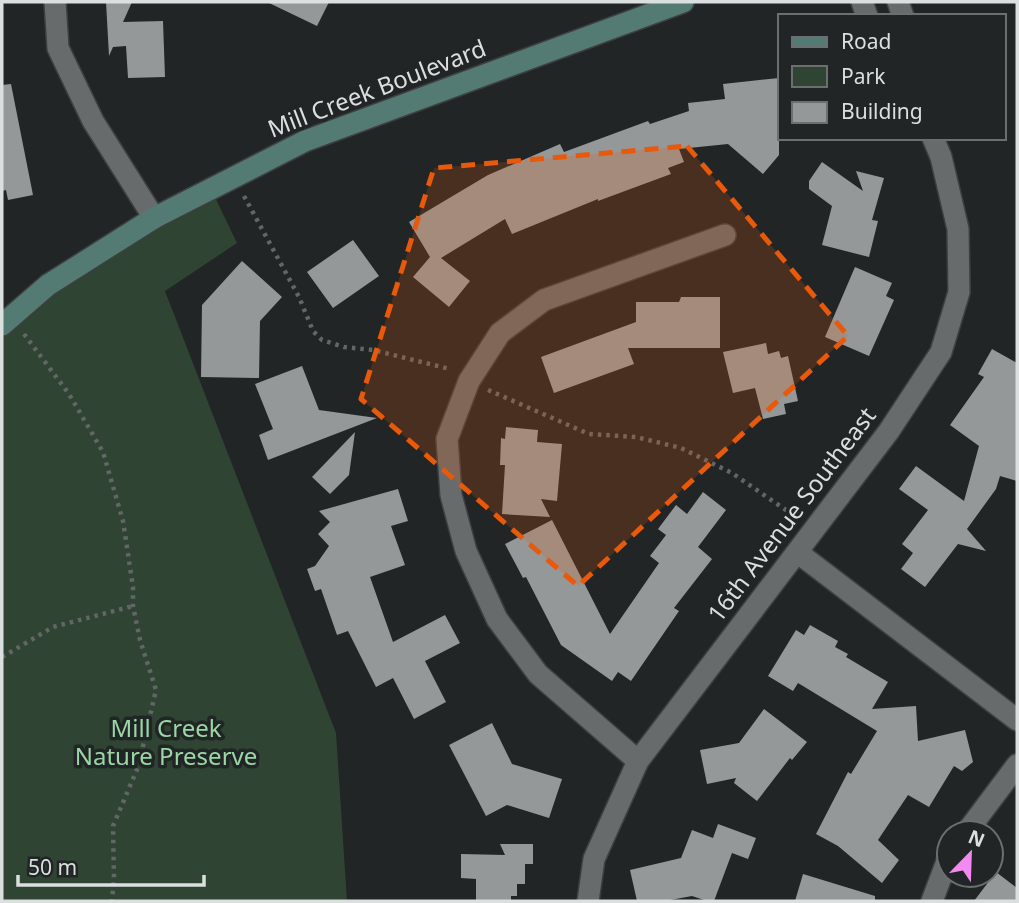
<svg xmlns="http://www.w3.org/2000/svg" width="1019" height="903" font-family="'Noto Sans',sans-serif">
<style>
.green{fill:#2f4433}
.building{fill:#949899}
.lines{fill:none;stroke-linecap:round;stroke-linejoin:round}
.street-casing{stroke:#3d4040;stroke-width:24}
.secondary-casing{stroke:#3d4040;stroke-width:24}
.path{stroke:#636666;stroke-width:4.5;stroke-dasharray:3.5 5;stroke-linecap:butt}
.street{stroke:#676b6b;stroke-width:21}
.secondary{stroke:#547b73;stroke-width:21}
.marked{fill:#e8590c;fill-opacity:0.2;stroke:#e8590c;stroke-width:5;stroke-dasharray:14 9;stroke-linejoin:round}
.labels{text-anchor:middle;stroke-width:7;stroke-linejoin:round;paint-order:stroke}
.street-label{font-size:24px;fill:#dcdfdf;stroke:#212525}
.park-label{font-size:24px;fill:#9ad7a5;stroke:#212525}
</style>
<rect width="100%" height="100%" fill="#212525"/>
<!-- green -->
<path class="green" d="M211 189 237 243 165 291 336 733 347 901H2V325Z"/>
<!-- building -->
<path class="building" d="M106 2H132L123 22 163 21 165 77 128 78 126 46 113 47 109 56Z
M267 2H329L317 26Z
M779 78V155L763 174 728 144 679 149 684 162 668 168 671 174 598 201V199L512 234 505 219 441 258 470 281 449 307 413 277 430 257 409 222 488 175 560 144 564 152 648 121 650 124 689 111 688 103 725 99 723 84Z
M11 84 33 195 8 200 6 190 2 191V85Z
M822 162 863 191 856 171 884 178 872 220 878 221 869 257 822 245 832 206 809 189V181Z
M353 240 379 276 333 308 307 272Z
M242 261 282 297 260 321 259 378 201 377 202 305Z
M855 267 892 283 886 296 894 300 869 356 825 337Z
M681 297H720V348H628L634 364 554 393 541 357 636 322V302H679Z
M766 343 768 354 779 351 781 358 788 356 798 401 784 404 786 414 763 419 755 388 733 393 723 352Z
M992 349 1017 363V481L1000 476 996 489 967 529 986 551 958 544 925 587 901 569 913 553 902 544 928 510 899 489 916 466 964 501 979 446 950 425 984 377 978 374Z
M302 366 319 410 377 418 268 460 259 435 273 429 255 384Z
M506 427 538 430 537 442 562 444 557 501 541 499 550 517 502 514 505 465H500L501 438 505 439Z
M355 432 349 475 330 494 312 477Z
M398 489 408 521 391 526 405 565 370 577 393 642 445 615 460 643 425 661 446 702 414 719 393 678 376 687 348 631 337 635 321 589 315 591 307 569 315 566 329 546 318 534 330 522 319 511Z
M703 492 726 510 698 547 712 559 674 608 679 611 631 681 618 672 612 681 561 645 526 577 523 578 505 544 552 520 610 634 659 563 650 556 666 535 658 529 676 505 687 514Z
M810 625 838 641 835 647 848 654 846 657 888 682 872 709 916 706 918 741 965 730 973 762 962 771 954 766 929 807 908 795 878 840 899 860 882 883 838 846 816 834 848 772 851 774 877 731 798 683 793 691 768 676 796 630 804 635Z
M764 709 807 742 792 760 790 758 757 801 734 783 736 778 707 784 700 750 739 743Z
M492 723 512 764 562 779 549 818 507 805 486 816 449 745Z
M718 824 756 838 748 859 732 853 714 901H707L692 896 665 901H637L630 870 681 858 692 830 713 838Z
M500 844H533V864H525V884H517V896H511V901L476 900V879L461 878V854L505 855Z
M996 872 1017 888V901H974Z
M803 874 875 896V901H795Z"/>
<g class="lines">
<!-- street casing -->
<g class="street-casing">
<path id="street" d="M55 2 58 48 93 121 154 218
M862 2 867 16
M898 2 903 16
M797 552 1017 720
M638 761 538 674 497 619 466 551 451 495 447 439 469 381 500 333 544 300 725 235
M966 833 1017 765
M588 901 594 859 638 761 889 431 941 352 959 292 958 229 941 157 933 138
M932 901 949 856"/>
</g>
<!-- secondary casing -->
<g class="secondary-casing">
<path id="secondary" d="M2 325 48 285 154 218 305 141 683 2"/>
</g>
<!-- path -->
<path class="path" d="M244 196 299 297 313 331 322 340 344 347 373 350 450 369
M24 334 69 394 103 452 123 521 133 587V606L140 640 156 690 138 767 113 826 114 878 112 901
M488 390 589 434 636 437 681 448 732 473 796 517
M2 657 53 627 133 606"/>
<!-- street -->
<use href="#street" class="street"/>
<!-- secondary -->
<use href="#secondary" class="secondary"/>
</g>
<!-- marked area -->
<path class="marked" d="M687 146 848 336 578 586 361 399 434 168Z"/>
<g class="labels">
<!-- street labels -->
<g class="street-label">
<text transform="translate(377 89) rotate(-21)" y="8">Mill Creek Boulevard</text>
<text transform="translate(792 515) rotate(-53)" y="8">16th Avenue Southeast</text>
</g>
<!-- park labels -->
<g class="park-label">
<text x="166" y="737">Mill Creek<tspan x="166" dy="28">Nature Preserve</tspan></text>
</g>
</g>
<!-- border -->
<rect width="1019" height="903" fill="none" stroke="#dcdfdf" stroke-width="7"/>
<!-- legend -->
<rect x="778" y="14" width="228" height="126" fill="#212525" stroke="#6c6f6f" stroke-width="2"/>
<rect x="792" y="37" width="35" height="10" fill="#547b73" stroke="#6c6f6f" stroke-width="2"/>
<text x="841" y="49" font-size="21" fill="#dcdfdf">Road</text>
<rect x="792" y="66" width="35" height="21" fill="#2f4433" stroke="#6c6f6f" stroke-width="2"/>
<text x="841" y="84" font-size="21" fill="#dcdfdf">Park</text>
<rect x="792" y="102" width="35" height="21" fill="#949899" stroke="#6c6f6f" stroke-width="2"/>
<text x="841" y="119" font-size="21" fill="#dcdfdf">Building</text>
<!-- north arrow -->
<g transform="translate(970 854) rotate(23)"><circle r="33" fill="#212525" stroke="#6c6f6f" stroke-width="2"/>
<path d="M0-5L12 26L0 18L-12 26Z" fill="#f38af2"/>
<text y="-10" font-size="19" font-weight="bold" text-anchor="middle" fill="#dcdfdf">N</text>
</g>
<!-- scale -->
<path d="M18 875v10h186v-10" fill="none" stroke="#dcdfdf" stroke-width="3.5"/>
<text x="28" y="875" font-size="21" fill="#dcdfdf" stroke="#212525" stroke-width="5" paint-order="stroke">50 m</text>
</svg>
